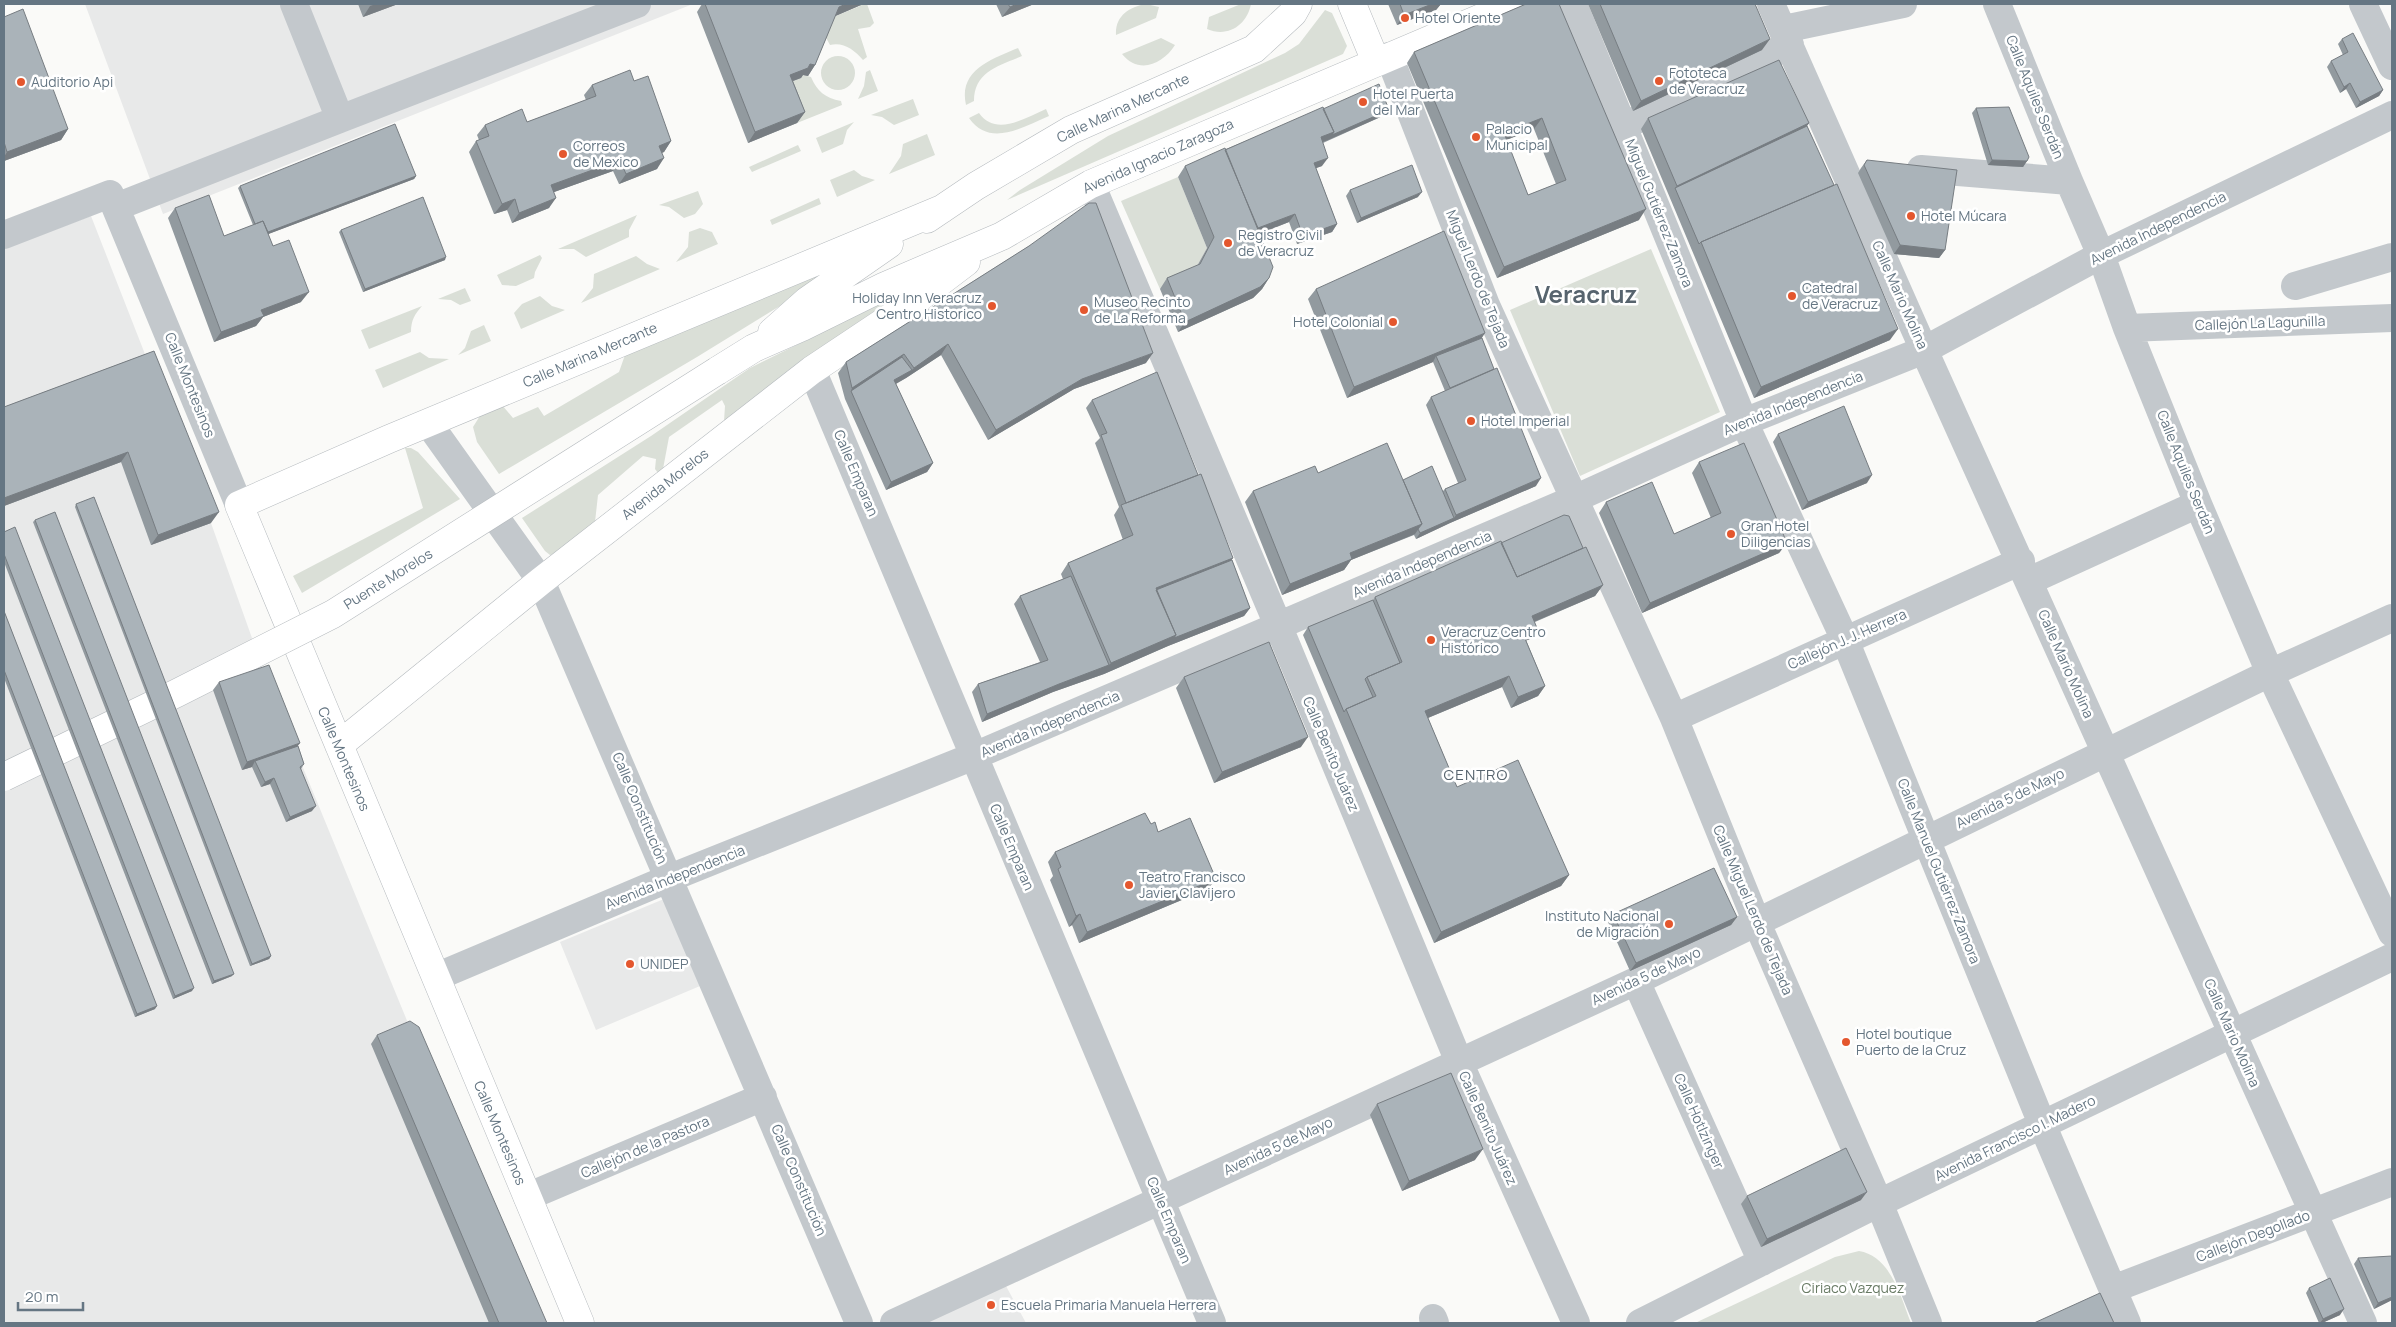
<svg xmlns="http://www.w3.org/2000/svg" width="2396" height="1327" font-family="Manrope,sans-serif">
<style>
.built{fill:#e8e9e9}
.green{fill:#dadfd7}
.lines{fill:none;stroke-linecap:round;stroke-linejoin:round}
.major-casing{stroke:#b5babe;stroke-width:29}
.minor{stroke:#c3c8cc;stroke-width:28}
.major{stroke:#fff;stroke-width:28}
.major-bridge-casing{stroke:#b5babe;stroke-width:29;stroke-linecap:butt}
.major-bridge{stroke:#fff;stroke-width:28}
.wall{fill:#929a9f;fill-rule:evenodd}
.shaded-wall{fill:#777d82}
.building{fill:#aab3b9;stroke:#777d82;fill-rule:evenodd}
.poi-dot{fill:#e4572e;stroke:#fff;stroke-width:2}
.labels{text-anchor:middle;stroke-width:5;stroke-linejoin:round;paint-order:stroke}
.poi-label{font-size:14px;fill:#657683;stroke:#fff;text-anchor:start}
.street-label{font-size:14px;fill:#657683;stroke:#fff}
.park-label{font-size:14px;fill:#687a64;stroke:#fff}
.neighbourhood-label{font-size:15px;letter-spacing:1px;fill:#57646e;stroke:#fff}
.town-label{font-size:24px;font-weight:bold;fill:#57646e;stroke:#fff}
</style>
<rect width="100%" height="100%" fill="#fafaf8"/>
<!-- built -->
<path class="built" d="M85 4H693L163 214Z
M91 216 211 523 267 680 461 1152 537 1323H4V249Z
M664 899 700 986 596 1030 560 942Z
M1006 1286 1026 1323H925Z"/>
<!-- green -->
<path class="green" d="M860 4H867L874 23 870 27 858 29 867 57 863 60C854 50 844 42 830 45L824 34 831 18 860 6Z
M1146 4 1159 7 1156 18 1116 35C1115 16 1129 7 1146 4Z
M1241 4H1251C1247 25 1228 38 1207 29L1209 17Z
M1325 10 1332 13 1347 46 1343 54 1007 200 1020 190 1108 136 1285 53 1299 44Z
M1161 38 1175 45C1163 64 1139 75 1122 54Z
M1018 48 1022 56C998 66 974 72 974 101L966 105C958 70 992 59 1018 48Z
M821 73a17 17 0 1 1 34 0a17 17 0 1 1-34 0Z
M870 70 878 91 858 99 864 86 866 72Z
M803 75 811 77C817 91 825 98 841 101L842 105 797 123 782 85 801 78Z
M913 99 919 115 894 125 882 117 871 115Z
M1046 109 1049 116C1023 127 990 148 969 118L979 113C996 137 1025 118 1046 109Z
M854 122 847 130 843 144 822 153 816 138Z
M927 134 935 155 889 174 901 156 903 144Z
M798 145 801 151 752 172 749 167Z
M854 170 862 176 875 180 837 197 830 180Z
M1178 177 1207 248 1192 275 1160 289 1121 201Z
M698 191 703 204 695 214 684 218 669 207 659 205Z
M819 198 821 204 772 225 770 220Z
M637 215 629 230V237L586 257 574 249H558Z
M700 228 712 232 718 244 676 262 688 247 689 232Z
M1651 249 1720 412 1580 476 1510 310Z
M540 255 542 258 535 272 534 278 516 286 502 285 497 275Z
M636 256 647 264 660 269 581 303 593 288 594 274Z
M853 261 697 357 499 474 477 442 473 427 483 411 502 405 513 418 538 407 544 416 619 372 625 355Z
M465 288 471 301 460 305 451 300 438 299Z
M540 296 552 306 565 310 521 329 514 313 522 304Z
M890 299 892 300V307L783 375 724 421 725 406 722 400 669 437 663 469 658 473 655 469 656 459 643 456 598 495 595 522 555 554 550 555 545 551 522 518 651 436 750 368Z
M422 306C415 314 411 320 411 332L369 349 361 330Z
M484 325 491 341 458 355 465 348 471 331Z
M420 352 429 358 449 359 383 388 375 370Z
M405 448H411L418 452 460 499 302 593 293 576 423 508Z
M1859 1251C1891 1256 1901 1298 1911 1323H1695L1835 1257Z"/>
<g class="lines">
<!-- major casing -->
<g class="major-casing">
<path id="major" d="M1352 4 1376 62
M927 219 976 186 1071 130 1254 49 1293 13 1298 4
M772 332 807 301 889 244
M717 371 754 348 802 327 885 286 1002 236 1091 184 1514 4
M339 745 541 581 812 370 908 306 966 262
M580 1323 239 505 389 439 942 209"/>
</g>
<!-- minor -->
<path class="minor" d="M1573 4 1744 422 1845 640 2042 1124 2127 1323
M1771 4 1924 350 2363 1323
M1997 4 2069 181 2101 255 2127 328 2198 504 2270 673 2392 933
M2363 4 2392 66
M1784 29 1903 4
M1389 56 1486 305 1674 718 1757 923 1879 1203 1928 1323
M340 119 637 4
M1624 126 1790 45
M1921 169 2069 181
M1091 184 1278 625 1459 1062 1576 1323
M116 207 340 119 294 4
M4 235 110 194 239 505
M2295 286 2392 257
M2127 328 2392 318
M812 370 1212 1323
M429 424 541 581 859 1323
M2029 581 2198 504
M1674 718 2021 561
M436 977 670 878 974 756 1574 499 1744 422 1924 350 2101 255 2392 115
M1636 981 1762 1262
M527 1197 763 1097
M2113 1289 2392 1182
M1433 1318 1435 1323
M894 1323 1636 981 2270 673 2392 618
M1640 1323 1879 1203 2392 957"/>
<!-- major -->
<use href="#major" class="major"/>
<!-- major-bridge casing -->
<g class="major-bridge-casing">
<path id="major-bridge" d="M4 777 177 693 333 614 717 371"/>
</g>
<!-- major-bridge -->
<use href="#major-bridge" class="major-bridge"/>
</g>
<!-- wall -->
<path class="wall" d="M358 4H398L363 17Z
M702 4H862L861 5 835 16 815 65 808 76 803 75 801 78 793 81 805 112 797 123 748 143 697 12Z
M996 4H1034L1002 17Z
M1388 4H1441L1436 10 1397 25Z
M1526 4 1639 220 1497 278 1407 63 1414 52ZM1534 129 1556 184 1528 195 1506 140Z
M1588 4H1755L1762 50 1633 111Z
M4 17 68 129 61 140 4 161Z
M2342 39 2383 90 2379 96 2356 108 2346 89 2340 93 2327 67 2331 61 2343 55 2338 44Z
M634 81 671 141 664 152 662 153 657 169 619 184 613 171 554 192 549 208 512 223 507 210 494 214 469 152 476 141 479 140 477 135 485 125 527 122 586 100 584 95 592 85Z
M1976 108 2027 161 2023 167 1988 165 1972 113Z
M1323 109 1385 115 1323 143 1322 166 1316 168 1337 224 1332 232 1297 244 1289 222 1260 234 1269 278 1262 289 1253 298 1178 332 1160 289 1167 278 1197 266 1207 248 1178 177 1185 166Z
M1648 118 1809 123 1807 126 1890 340 1754 398 1641 129Z
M1867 160 1945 250 1939 258 1894 254 1858 173 1861 168Z
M416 176 414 179 268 234 273 246 301 302 263 317 256 326 214 342 168 218 175 208 224 236 253 225 238 188 240 186Z
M1350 190 1418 197 1357 223 1346 196Z
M341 230 445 260 363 292 339 232Z
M1029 246 1146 363 1074 389 988 440 941 355 906 378 896 384 933 463 927 472 886 490 845 399 838 373 846 362Z
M1316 289 1482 338 1536 486 1450 523 1416 539 1414 535 1351 560 1344 570 1282 595 1245 502 1253 491 1318 473 1403 480 1443 491 1445 489 1458 483 1426 405 1431 397 1445 391 1433 362 1347 398 1308 299Z
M154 351 211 523 151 545 121 462 4 506V407Z
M1092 400 1232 560 1250 608 1244 616 1168 646 1104 674 1053 692 982 722 972 692 978 684 1040 662 1014 604 1020 596 1063 579 1061 574 1068 563 1123 540 1114 515 1119 507 1095 443 1100 438 1086 408Z
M1778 434 1867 483 1802 510 1773 442Z
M1699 462 1787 543 1779 553 1642 613 1599 513 1606 502 1674 534 1711 518 1692 473Z
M76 504 271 956 269 959 250 966 75 507Z
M35 520 232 976 212 984 33 522Z
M4 532 192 991 173 999 4 562Z
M1501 543 1583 548 1603 585 1595 596 1535 622 1530 639 1526 640 1545 686 1538 696 1511 708 1502 687 1428 718 1457 787 1569 875 1561 886 1434 943 1303 635 1308 627 1373 600 1375 597Z
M4 611 155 1009 135 1017 4 678Z
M1184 677 1301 747 1214 783 1176 688Z
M219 682 298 746 304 764 301 769 312 811 286 822 270 784 261 787 252 767 242 770 213 690Z
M1151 824 1208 889 1079 943 1072 925 1069 927 1050 880 1053 876 1048 862 1055 852Z
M1613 914 1737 917 1731 925 1630 971 1608 922Z
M377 1035 547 1323H489L371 1044Z
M1377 1104 1475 1160 1402 1191 1370 1115Z
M1747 1196 1861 1200 1761 1247 1741 1204Z
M2358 1258 2392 1300 2374 1309 2354 1264Z
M2309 1288 2340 1315 2322 1323H2319L2306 1293Z"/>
<!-- shaded-wall -->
<path class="shaded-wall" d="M376 4H398L363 17 370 6Z
M846 4H862L861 5 831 18 839 7Z
M1017 4H1034L1002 17 1010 7Z
M1432 4H1441L1436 10 1397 25 1404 15Z
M1770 39 1762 50 1633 111 1641 101Z
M810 64 815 65 808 76 803 75 801 78 782 85 790 75Z
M2350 83 2346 89 2340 93 2344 87Z
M2383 90 2379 96 2356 108 2360 102Z
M1389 110 1385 115 1328 140 1315 145 1321 137Z
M805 112 797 123 748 143 755 132Z
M1542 118 1534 129 1496 144 1504 133Z
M1809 123 1801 134 1675 188 1677 186Z
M68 129 61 140 4 161V157L7 152Z
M671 141 664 152 652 156 659 146Z
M664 158 657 169 619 184 626 174Z
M1328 158 1322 166 1308 171 1314 163Z
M620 160 613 171 543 196 551 185Z
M1992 160 2027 161 2023 167 1988 165Z
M416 176 414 179 258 238 260 235Z
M1422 192 1418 197 1357 223 1361 218Z
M556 198 549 208 512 223 519 213Z
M515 199 507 210 494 214 502 204Z
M1646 209 1639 220 1497 278 1504 267Z
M1295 214 1289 222 1250 237 1255 229Z
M1337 224 1332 232 1297 244 1303 236Z
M1900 245 1945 250 1939 258 1894 254Z
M446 257 445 260 363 292 365 289Z
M1269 278 1262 289 1253 298 1178 332 1185 322Z
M309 292 301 302 263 317 256 326 214 342 221 332 261 310Z
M1898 329 1890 340 1754 398 1761 387Z
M1485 333 1478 344 1436 356 1433 362 1347 398 1354 387Z
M948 344 941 355 906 378 888 388 894 380 912 370 914 368Z
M1153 353 1146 363 1074 389 988 440 996 430 1082 379Z
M904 354 897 365 851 391 852 388Z
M128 452 121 462 4 506V498Z
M933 463 927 472 886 490 891 482Z
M1872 475 1867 483 1802 510 1808 502Z
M1541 478 1536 486 1450 523 1416 539 1420 533 1454 518 1456 515Z
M219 512 211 523 151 545 158 535Z
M1422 524 1415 534 1351 560 1344 570 1282 595 1290 584 1350 553Z
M1787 543 1779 553 1642 613 1650 603Z
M1233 558 1226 568 1156 596V588Z
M1603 585 1595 596 1524 626 1532 616Z
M1250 608 1244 616 1168 646 1104 674 1053 692 982 722 987 714 1059 684 1109 665 1111 663 1176 635Z
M1537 628 1530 639 1516 645 1523 634Z
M1509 676 1502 687 1418 722 1425 711Z
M1545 686 1538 696 1511 708 1518 697Z
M1308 737 1301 747 1214 783 1222 772Z
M300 743 294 751 255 761 252 767 242 770 247 762Z
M274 778 270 784 261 787 265 782Z
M316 806 312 811 286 822 290 817Z
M1569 875 1561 886 1434 943 1441 932Z
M1216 879 1208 889 1079 943 1087 932Z
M1080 914 1072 925 1069 927 1076 916Z
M1737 917 1731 925 1630 971 1636 963Z
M271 956 269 959 250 966 252 964Z
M234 974 232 976 212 984 214 981Z
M194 988 192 991 173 999 175 996Z
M157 1006 155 1009 135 1017 137 1014Z
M1483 1149 1475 1160 1402 1191 1409 1181Z
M1867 1192 1861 1200 1761 1247 1767 1239Z
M2392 1297V1300L2374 1309 2378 1303Z
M2344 1309 2340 1315 2322 1323H2320L2323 1319Z"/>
<!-- building -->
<path class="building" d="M705 4H846L839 7 815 65 810 64 808 68 790 75 805 112 755 132Z
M1008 4H1017L1010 7Z
M1400 4H1432L1404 15Z
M1526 4H1559L1646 209 1504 267 1414 52ZM1542 118 1566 180 1528 195 1504 133Z
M1600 4H1755L1770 39 1641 101Z
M23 9 68 129 7 152 4 142V17Z
M2353 33 2383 90 2360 102 2350 83 2344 87 2331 61 2348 52 2342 39Z
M1779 60 1809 123 1677 186 1648 118Z
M630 70 634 81 648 76 671 141 659 146 664 158 626 174 620 160 551 185 556 198 519 213 515 199 502 204 476 141 489 136 485 125 522 109 527 122 596 96 592 85Z
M1379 84 1389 110 1332 135 1334 132 1323 109Z
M1323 107 1334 132 1321 137 1328 158 1314 163 1337 224 1303 236 1295 214 1258 228 1225 150Z
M2009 107 2029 157 2027 161 1992 160 1976 108Z
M395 124 416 176 268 232 263 221 255 224 240 186Z
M1807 126 1834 185 1701 242 1699 244 1675 188Z
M1225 148 1273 267 1269 278 1260 287 1185 322 1167 278 1200 264 1214 237 1185 166Z
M1867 160 1957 170 1945 250 1900 245 1864 165Z
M1412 165 1422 192 1361 218 1350 190Z
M1837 184 1898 329 1761 387 1701 242Z
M209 195 224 236 263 221 273 246 289 240 309 292 261 310 264 316 221 332 175 208Z
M423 197 446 257 365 289 341 230Z
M1089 203H1096L1153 353 1082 379 996 430 948 344 914 368 904 354 852 388 846 362 1029 246Z
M1444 231 1485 333 1354 387 1316 289Z
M1482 338 1494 369 1450 388 1436 356Z
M154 351 219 512 158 535 128 452 4 498V407Z
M902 357 912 370 894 380 933 463 891 482 851 391Z
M1497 368 1541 478 1456 515 1445 489 1466 480 1431 397Z
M1157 372 1198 475 1126 503 1101 435 1107 433 1092 400Z
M1844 406 1872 475 1808 502 1778 434Z
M1387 443 1422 524 1350 553 1352 559 1290 584 1253 491 1315 466 1318 473Z
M1744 443 1787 543 1650 603 1606 502 1652 482 1674 534 1721 513 1699 462Z
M1432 466 1454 518 1420 533 1418 529 1422 524 1403 480Z
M1201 474 1233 558 1156 588 1176 635 1111 663 1068 563 1133 535 1121 505Z
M94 497 271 956 252 964 76 504Z
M55 512 234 974 214 981 35 520Z
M1564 515 1569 516 1583 548 1517 577 1501 543Z
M15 527 194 988 175 996 4 554V532Z
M1501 541 1517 577 1586 547 1603 585 1532 616 1537 628 1523 634 1545 686 1518 697 1509 676 1425 711 1457 787 1518 760 1569 875 1441 932 1346 709 1376 696 1367 677 1402 662 1375 597Z
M1232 560 1250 608 1174 638 1176 635 1156 590Z
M1071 576 1109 665 1059 684 987 714 978 684 1048 660 1020 596Z
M1373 600 1400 663 1367 677 1365 679 1373 697 1346 709 1344 712 1308 627Z
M4 611 157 1006 137 1014 4 670Z
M1269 642 1308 737 1222 772 1184 677Z
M269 665 300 743 247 762 219 682Z
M298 746 304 764 300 767 316 806 290 817 274 778 265 782 255 761Z
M1145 813 1151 824 1155 822 1158 832 1190 818 1216 879 1087 932 1080 914 1076 916 1058 869 1061 867 1055 852Z
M1714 868 1737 917 1636 963 1613 914Z
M410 1021 419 1027 547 1323H499L377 1035Z
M1451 1073 1483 1149 1409 1181 1377 1104Z
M1846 1148 1867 1192 1767 1239 1747 1196Z
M2392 1256V1297L2378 1303 2358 1258Z
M2330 1278 2344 1309 2323 1319 2309 1288Z
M2100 1293 2114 1323H2034Z"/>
<!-- markers -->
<g class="poi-dot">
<circle cx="1405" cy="18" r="5"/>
<circle cx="1659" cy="81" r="5"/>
<circle cx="21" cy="82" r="5"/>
<circle cx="1363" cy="102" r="5"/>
<circle cx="1476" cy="137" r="5"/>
<circle cx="563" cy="154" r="5"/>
<circle cx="1911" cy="216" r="5"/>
<circle cx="1228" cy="243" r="5"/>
<circle cx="1792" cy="296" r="5"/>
<circle cx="992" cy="306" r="5"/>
<circle cx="1084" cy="310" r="5"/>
<circle cx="1393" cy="322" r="5"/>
<circle cx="1471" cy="421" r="5"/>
<circle cx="1731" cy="534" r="5"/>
<circle cx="1431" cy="640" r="5"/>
<circle cx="1129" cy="885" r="5"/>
<circle cx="1669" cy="924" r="5"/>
<circle cx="630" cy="964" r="5"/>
<circle cx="1846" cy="1042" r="5"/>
<circle cx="991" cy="1305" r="5"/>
</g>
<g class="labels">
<!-- poi labels -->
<g class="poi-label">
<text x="1415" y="23">Hotel Oriente</text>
<text x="1669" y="78">Fototeca<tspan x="1669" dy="16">de Veracruz</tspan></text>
<text x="31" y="87">Auditorio Api</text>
<text x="1373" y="99">Hotel Puerta<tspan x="1373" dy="16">del Mar</tspan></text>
<text x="1486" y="134">Palacio<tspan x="1486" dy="16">Municipal</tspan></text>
<text x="573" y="151">Correos<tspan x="573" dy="16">de Mexico</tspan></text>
<text x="1921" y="221">Hotel Múcara</text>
<text x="1238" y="240">Registro Civil<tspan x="1238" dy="16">de Veracruz</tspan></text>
<text x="1802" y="293">Catedral<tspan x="1802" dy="16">de Veracruz</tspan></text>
<text x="982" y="303" text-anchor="end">Holiday Inn Veracruz<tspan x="982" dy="16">Centro Historico</tspan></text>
<text x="1094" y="307">Museo Recinto<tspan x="1094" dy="16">de La Reforma</tspan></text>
<text x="1383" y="327" text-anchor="end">Hotel Colonial</text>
<text x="1481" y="426">Hotel Imperial</text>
<text x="1741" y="531">Gran Hotel<tspan x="1741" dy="16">Diligencias</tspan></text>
<text x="1441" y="637">Veracruz Centro<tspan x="1441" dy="16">Histórico</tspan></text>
<text x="1139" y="882">Teatro Francisco<tspan x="1139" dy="16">Javier Clavijero</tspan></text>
<text x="1659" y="921" text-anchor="end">Instituto Nacional<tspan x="1659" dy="16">de Migración</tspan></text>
<text x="640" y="969">UNIDEP</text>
<text x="1856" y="1039">Hotel boutique<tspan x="1856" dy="16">Puerto de la Cruz</tspan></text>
<text x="1001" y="1310">Escuela Primaria Manuela Herrera</text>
</g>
<!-- street labels -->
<g class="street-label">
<text transform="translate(2035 97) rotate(68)" y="5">Calle Aquiles Serdán</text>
<text transform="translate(1123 108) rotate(-25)" y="5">Calle Marina Mercante</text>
<text transform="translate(1158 156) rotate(-24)" y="5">Avenida Ignacio Zaragoza</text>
<text transform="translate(1659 213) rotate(68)" y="5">Miguel Gutiérrez Zamora</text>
<text transform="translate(2158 228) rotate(-26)" y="5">Avenida Independencia</text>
<text transform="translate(1478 279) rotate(68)" y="5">Miguel Lerdo de Tejada</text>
<text transform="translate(1900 295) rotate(66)" y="5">Calle Mario Molina</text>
<text transform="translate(2260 323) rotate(-2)" y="5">Callejón La Lagunilla</text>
<text transform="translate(590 355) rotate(-23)" y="5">Calle Marina Mercante</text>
<text transform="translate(190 385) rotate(68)" y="5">Calle Montesinos</text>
<text transform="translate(1793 403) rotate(-22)" y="5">Avenida Independencia</text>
<text transform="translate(2186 472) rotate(68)" y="5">Calle Aquiles Serdán</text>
<text transform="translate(856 473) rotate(67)" y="5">Calle Emparan</text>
<text transform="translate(665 484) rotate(-38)" y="5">Avenida Morelos</text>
<text transform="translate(1422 564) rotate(-23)" y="5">Avenida Independencia</text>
<text transform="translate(388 579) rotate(-32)" y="5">Puente Morelos</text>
<text transform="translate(1847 639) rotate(-24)" y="5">Callejón J. J. Herrera</text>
<text transform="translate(2066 664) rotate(66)" y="5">Calle Mario Molina</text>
<text transform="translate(1050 724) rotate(-23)" y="5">Avenida Independencia</text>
<text transform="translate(1331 754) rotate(67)" y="5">Calle Benito Juárez</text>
<text transform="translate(344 759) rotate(67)" y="5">Calle Montesinos</text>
<text transform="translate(2010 798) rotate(-26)" y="5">Avenida 5 de Mayo</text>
<text transform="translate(640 808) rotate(67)" y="5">Calle Constitución</text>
<text transform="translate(1012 847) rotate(67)" y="5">Calle Emparan</text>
<text transform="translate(1939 871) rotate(68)" y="5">Calle Manuel Gutiérrez Zamora</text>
<text transform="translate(675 877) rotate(-22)" y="5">Avenida Independencia</text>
<text transform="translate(1753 910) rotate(67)" y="5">Calle Miguel Lerdo de Tejada</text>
<text transform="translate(1646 976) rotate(-25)" y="5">Avenida 5 de Mayo</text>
<text transform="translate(2232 1033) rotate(66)" y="5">Calle Mario Molina</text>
<text transform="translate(1699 1121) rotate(66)" y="5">Calle Hotlzinger</text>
<text transform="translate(1488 1128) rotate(66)" y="5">Calle Benito Juárez</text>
<text transform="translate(500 1133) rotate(67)" y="5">Calle Montesinos</text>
<text transform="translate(2015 1138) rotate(-26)" y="5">Avenida Francisco I. Madero</text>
<text transform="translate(1278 1146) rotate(-25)" y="5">Avenida 5 de Mayo</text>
<text transform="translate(645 1147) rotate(-23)" y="5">Callejón de la Pastora</text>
<text transform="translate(799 1180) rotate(67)" y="5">Calle Constitución</text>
<text transform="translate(1169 1220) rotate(67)" y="5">Calle Emparan</text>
<text transform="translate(2253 1236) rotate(-21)" y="5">Callejón Degollado</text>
</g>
<!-- park labels -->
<g class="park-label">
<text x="1853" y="1293">Ciriaco Vazquez</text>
</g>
<!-- neighbourhood labels -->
<g class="neighbourhood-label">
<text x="1476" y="780">CENTRO</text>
</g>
<!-- town labels -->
<g class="town-label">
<text x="1586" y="303">Veracruz</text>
</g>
</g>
<!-- border -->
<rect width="2396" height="1327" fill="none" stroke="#657683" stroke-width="10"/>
<!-- scale -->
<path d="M18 1302v8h65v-8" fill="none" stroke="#657683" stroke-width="2.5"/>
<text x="25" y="1302" font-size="15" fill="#657683" stroke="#ffffff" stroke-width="4" paint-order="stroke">20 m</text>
</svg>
